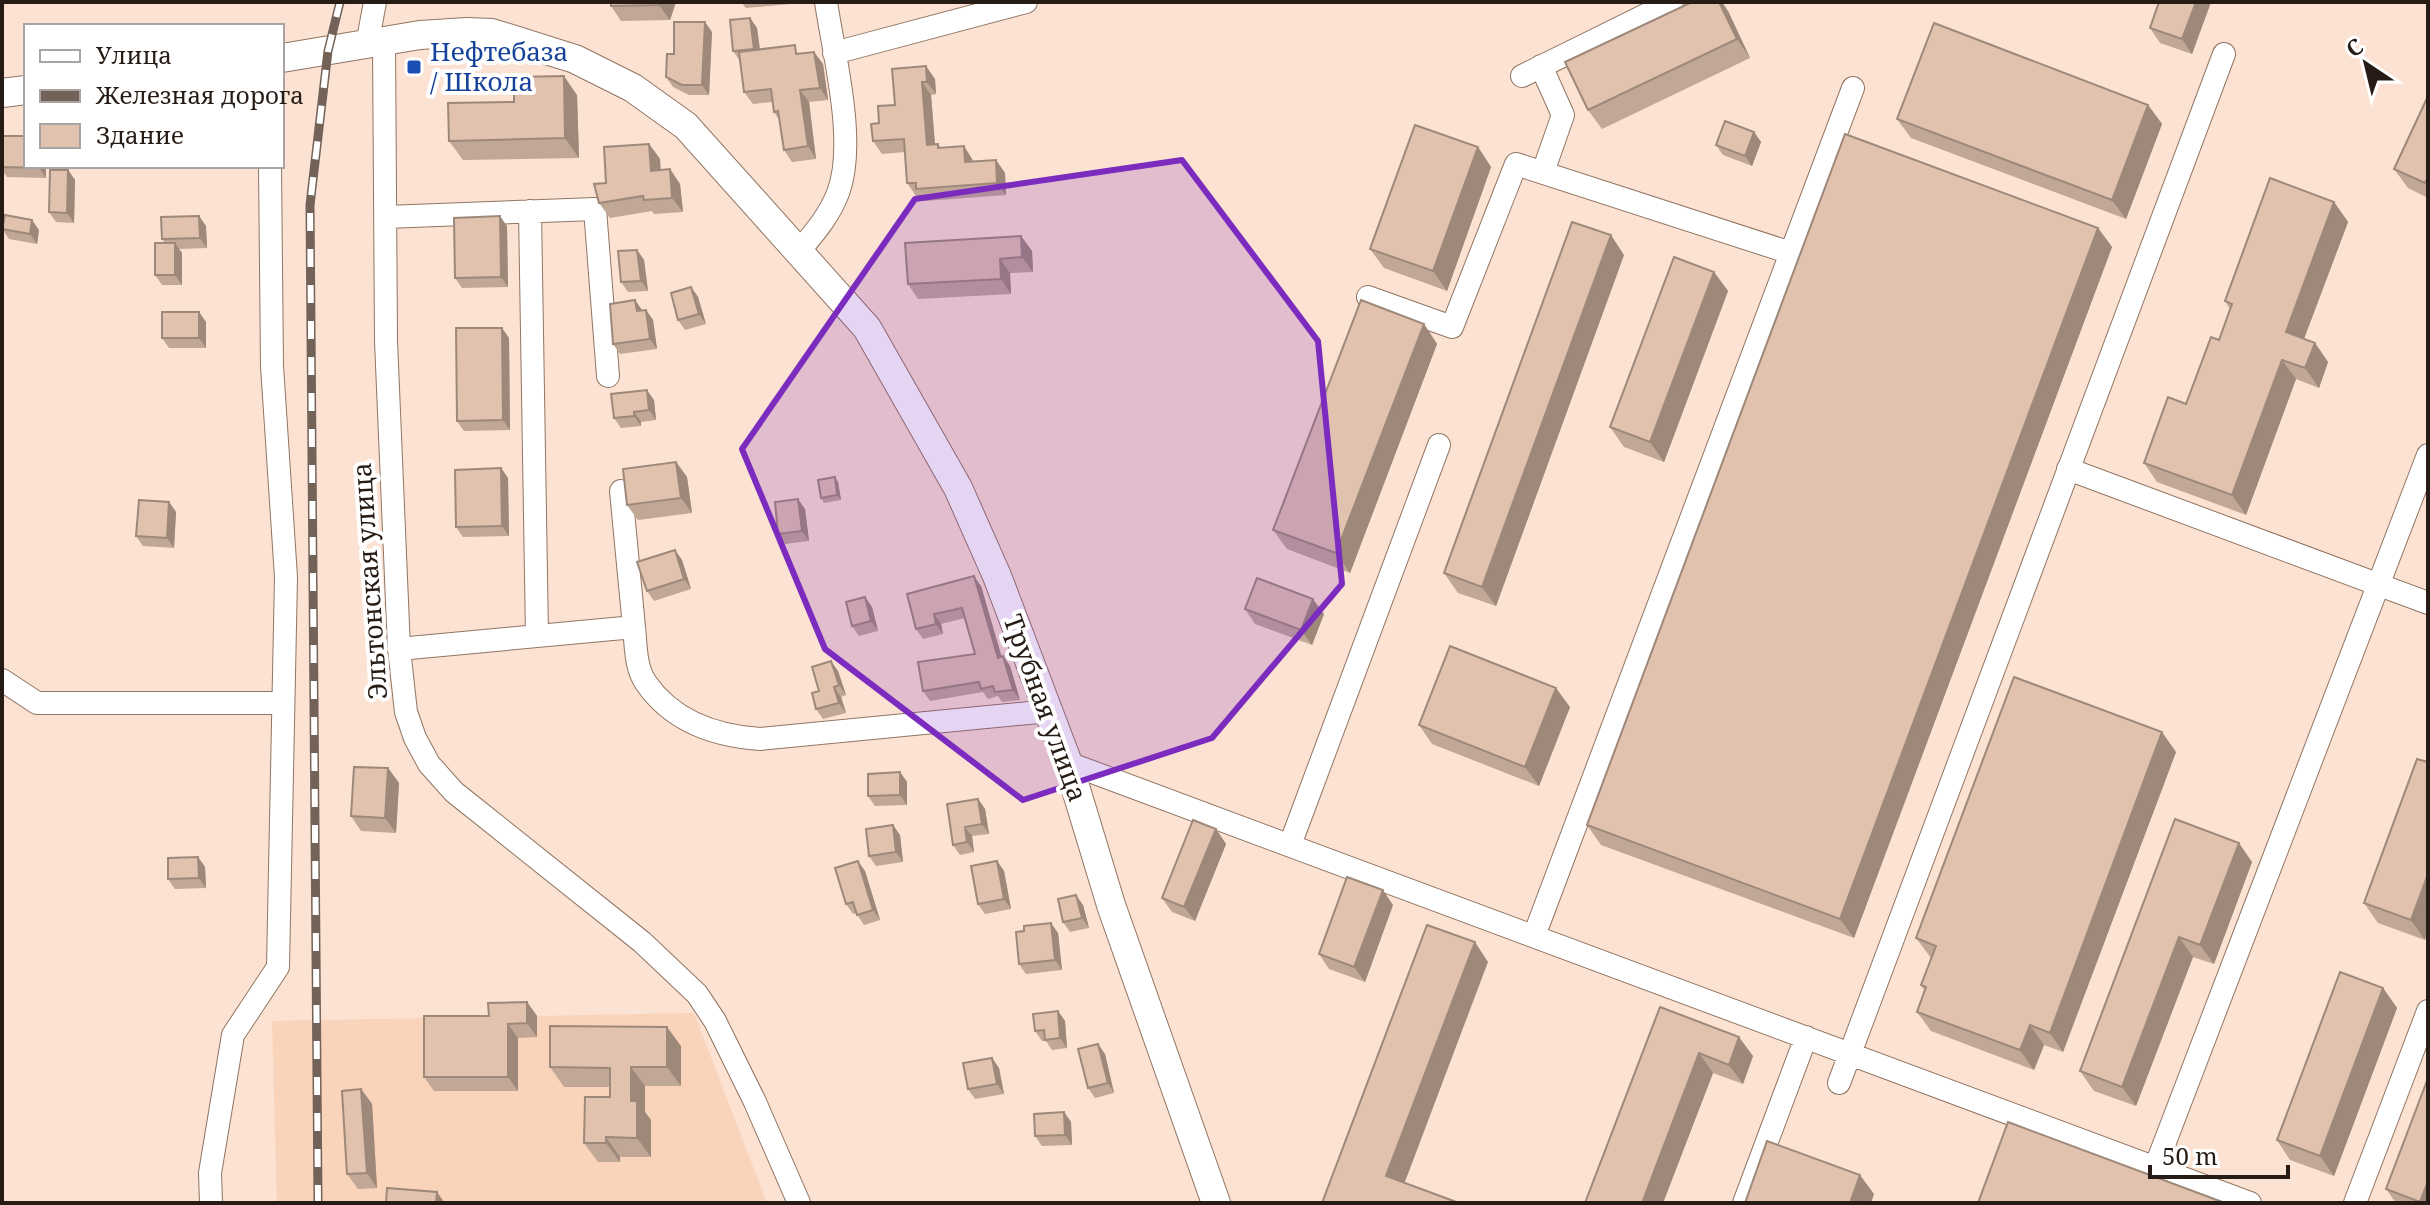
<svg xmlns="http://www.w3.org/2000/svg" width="2430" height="1205" font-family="'Noto Serif',serif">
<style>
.built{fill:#f9d3ba}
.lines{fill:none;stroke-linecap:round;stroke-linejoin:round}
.minor-casing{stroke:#917563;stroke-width:24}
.major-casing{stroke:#917563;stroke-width:30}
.minor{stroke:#fff;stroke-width:22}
.major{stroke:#fff;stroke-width:28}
.rail-casing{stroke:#726258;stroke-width:9}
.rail{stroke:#fff;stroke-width:6;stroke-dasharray:18;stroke-linecap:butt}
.wall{fill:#c1a796}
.shaded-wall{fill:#9d887a}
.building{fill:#e0c2ae;stroke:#9d887a;stroke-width:2}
.marked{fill:#7b2cbf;fill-opacity:0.2;stroke:#7b2cbf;stroke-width:6;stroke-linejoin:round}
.transit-dot{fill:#1a4fb4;stroke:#fff;stroke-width:3}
.labels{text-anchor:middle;stroke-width:8;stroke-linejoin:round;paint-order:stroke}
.transit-label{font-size:26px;fill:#164399;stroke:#fff;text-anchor:start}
.street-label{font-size:26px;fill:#271c15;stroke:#fff}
</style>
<rect width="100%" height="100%" fill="#fbe2d2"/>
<!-- built -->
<path class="built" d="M694 1013 767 1203H277L272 1021Z"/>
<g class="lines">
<!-- minor casing -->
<g class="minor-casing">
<path id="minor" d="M384 42 386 341 399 649 406 712 415 738 429 764 454 792 642 942 697 994 715 1021 755 1102 799 1203
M367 45 375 2
M834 53 1026 2
M1541 66 1563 115 1543 172
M1522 76 1672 2
M530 211 537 636
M386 217 595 209 608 376
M800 250C815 232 829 216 838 193 857 143 834 56 826 2
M1368 297 1452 327 1516 164 1791 253
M2068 469 2428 603
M634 627C636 645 635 667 646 683 673 722 716 736 760 739L1049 711
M399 649 634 627 621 491
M2 680 37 703H283
M1068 763 2250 1203
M1290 845 1439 445
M1534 936 1853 88
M1839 1083 2224 54
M2155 1168 2428 455
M211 1203 210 1173 233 1035 278 967 286 577 272 366 270 166
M1744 1203 1806 1037
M2355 1203 2428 1011"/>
</g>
<!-- major casing -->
<g class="major-casing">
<path id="major" d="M282 58 420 35 467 32 492 33 575 59 633 88 686 126 867 328 958 488 997 576 1068 763 1111 905 1216 1203
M2 93 26 90"/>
</g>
<!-- minor -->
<use href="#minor" class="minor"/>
<!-- major -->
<use href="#major" class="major"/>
<!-- rail casing -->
<g class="rail-casing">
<path id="rail" d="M318 1203 310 205 328 51 340 2"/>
</g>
<!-- rail -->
<use href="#rail" class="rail"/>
</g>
<!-- wall -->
<path class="wall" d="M611 2H676L670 20 621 21 611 6Z
M741 2H791V4L746 8Z
M2159 2H2211L2192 54 2160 43 2150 28Z
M1728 11 1750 58 1602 129 1588 110Z
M750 18 757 28 760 49 801 53 814 52 823 64 828 100 809 102 816 159 792 162 784 150 780 121 774 112 772 102 753 104 744 92 740 61 733 51Z
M712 32 709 95H689L673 87 666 77 674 54Z
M892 69 935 79 936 94 931 95 935 144H938L941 148 964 146 972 159 973 162 996 160 1005 173 1006 195 925 201 921 196H916L907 183 905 152 882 154 873 141 895 105Z
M577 95 579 158 463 160 449 141 514 102Z
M2428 96V198L2408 188 2394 169Z
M2148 105 2162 124 2126 219 1911 138 1897 119Z
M1754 132 1761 142 1752 166 1723 155 1716 145Z
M649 144 660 159V170L670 169 680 184 683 212 654 214 652 211 610 218 599 203 606 183Z
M1478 147 1491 167 1447 291 1384 268 1370 249Z
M46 166V178L7 177 2 170V167Z
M68 170 75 180 74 223 56 222 49 212Z
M2334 202 2348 222 2304 339 2315 343 2328 362 2319 388 2296 379 2246 515 2157 482 2144 463 2186 404 2219 340 2230 309 2225 301Z
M199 216 206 226 207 248 179 249 182 253V285H162L155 275 165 243 162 239Z
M507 226 508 287 462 288 455 278Z
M2098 228 2112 247 1854 938 1601 845 1587 825Z
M2 229 39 230 37 244 9 239Z
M1021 236 1032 251 1033 272 1010 273 1011 294 918 299 908 284Z
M637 250 644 260 648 291 628 292 621 282Z
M1624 255 1496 606 1458 593 1444 573Z
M1714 272 1728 291 1664 462 1624 447 1610 427Z
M691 287 698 297 706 324 685 330 678 320Z
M646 310 653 320 657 349 620 354 613 344Z
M199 312 206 322V348H169L162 338Z
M1424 324 1437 344 1350 573 1287 549 1273 530Z
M502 328 509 338 510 430 464 431 457 421Z
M654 400 656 420 641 422V426L621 428 614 418Z
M676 462 687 477 692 513 638 520 627 505Z
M501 468 508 478 509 536 463 537 456 527Z
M838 482 841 500 824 503 821 498Z
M169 502 176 512 174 548 143 546 136 536Z
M805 509 809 541 785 544 778 534Z
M675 550 682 560 691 589 654 601 647 591Z
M981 586 1001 656H1003L1010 666 1020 700 1002 702 998 696 988 699 983 692 930 701 923 691 975 654 965 618 941 624 943 634 923 639 916 629 907 594Z
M865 597 872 607 878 631 859 636 852 626Z
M1245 609 1324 614 1312 645 1255 624Z
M838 671 846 695 841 697 846 713 823 719 816 709 819 691Z
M1570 707 1539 786 1432 744 1419 725Z
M2176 752 2063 1052 2044 1045 2034 1070 1931 1031 1917 1012 1925 991 1921 985 1931 958 1916 938Z
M2417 759 2425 940 2378 923 2364 903Z
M388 768 399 783 396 833 361 831 351 816Z
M900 772 907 782V805L875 806 868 796Z
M978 799 985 809 989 834 972 836 974 852 960 855 953 845Z
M2175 819 2252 862 2214 964 2193 957 2136 1106 2094 1091 2080 1071Z
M1216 829 1226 844 1195 921 1172 912 1162 898Z
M900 835 903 862 876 866 869 856Z
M198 857 205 867 206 888 175 889 168 879Z
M997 861 1004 871 1011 909 985 914 978 904Z
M865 871 880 920 864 925 856 913 853 914 846 904Z
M1083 905 1089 928 1070 932 1063 922Z
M1393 905 1365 982 1329 969 1319 954Z
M1058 933 1062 970 1026 974 1019 964Z
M2383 988 2397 1008 2334 1176 2290 1160 2277 1140Z
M527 1002 537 1016V1037L518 1038V1091H434L424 1077 489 1016Z
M1660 1007 1753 1056 1743 1084 1713 1073 1663 1203H1585Z
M1058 1011 1065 1021 1067 1048 1052 1050 1046 1041H1042L1035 1031Z
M681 1046V1086H645V1112L651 1120V1157H620V1162H598L584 1143 610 1097V1087H564L550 1067Z
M1105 1054 1114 1093 1095 1098 1088 1088Z
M992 1058 999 1068 1004 1094 975 1099 968 1089Z
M361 1089 372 1104 377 1188 358 1189 347 1174Z
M1064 1112 1071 1122 1072 1145 1042 1146 1035 1136Z
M2386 1189 2428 1203H2396Z"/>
<!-- shaded-wall -->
<path class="shaded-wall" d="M660 2H676L670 20 659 5Z
M1719 2H1722L1728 11 1750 58 1737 39Z
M2196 2H2211L2192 54 2182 39Z
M750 18 757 28 761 59 754 49Z
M705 22 712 32 709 95 702 85Z
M814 52 823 64 828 100 820 88Z
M926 66 935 79 936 94 927 82Z
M564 76 577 95 579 158 565 138Z
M922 82 931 95 936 158 927 145Z
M800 90 809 102 816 159 808 146Z
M2148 105 2162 124 2126 219 2112 200Z
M1754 132 1761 142 1752 166 1745 156Z
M649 144 660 159 662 186 651 171Z
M964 146 972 159 974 175 965 162Z
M1478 147 1491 167 1447 291 1433 271Z
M996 160 1005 173 1006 195 997 183Z
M39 166H46V178L39 168Z
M670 169 680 184 683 212 672 198Z
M68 170 75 180 74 223 67 213Z
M2334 202 2348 222 2299 352 2286 332Z
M199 216 206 226 207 248 200 238Z
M500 216 507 226 508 287 501 277Z
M32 220 39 230 37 244 30 234Z
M2098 228 2112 247 1854 938 1840 919Z
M1611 235 1624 255 1496 606 1482 587Z
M1021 236 1032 251 1033 272 1022 257Z
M175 243 182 253V285L175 275Z
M637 250 644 260 648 291 641 281Z
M1000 259 1010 273 1011 294 1001 279Z
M1714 272 1728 291 1664 462 1650 442Z
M691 287 698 297 706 324 699 314Z
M635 300 642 310 637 311Z
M646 310 653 320 657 349 650 339Z
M199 312 206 322V348L199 338Z
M1424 324 1437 344 1350 573 1336 553Z
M502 328 509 338 510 430 503 420Z
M2315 343 2328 362 2319 388 2305 368Z
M2282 360 2296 379 2246 515 2232 495Z
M647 390 654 400 656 420 649 410Z
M634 412 641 422V426L634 416Z
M676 462 687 477 692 513 681 498Z
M501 468 508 478 509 536 502 526Z
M835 477 838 482 841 500 837 495Z
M798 499 805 509 809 541 802 531Z
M169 502 176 512 174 548 167 538Z
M675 550 682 560 691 589 684 579Z
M974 576 981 586 1005 668 998 658Z
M865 597 872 607 878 631 871 621Z
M1313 599 1324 614 1312 645 1301 630Z
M934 614 941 624 943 634 936 624Z
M1003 656 1010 666 1020 700 1013 690Z
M831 661 838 671 846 695 839 685Z
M834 687 841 697 846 713 839 703Z
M1556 688 1570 707 1539 786 1525 767Z
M2162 732 2176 752 2063 1052 2050 1033Z
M388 768 399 783 396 833 385 818Z
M900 772 907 782V805L900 795Z
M978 799 985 809 989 834 982 824Z
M893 825 900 835 903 862 896 852Z
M965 827 972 836 974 852 967 842Z
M1216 829 1226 844 1195 921 1184 907Z
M2239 843 2252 862 2214 964 2200 945Z
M198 857 205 867 206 888 199 878Z
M858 861 865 871 880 920 873 910Z
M997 861 1004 871 1011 909 1004 899Z
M2428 874V931L2425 940 2411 920Z
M1383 890 1393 905 1365 982 1354 967Z
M1076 895 1083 905 1089 928 1082 918Z
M1051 923 1058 933 1062 970 1055 960Z
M2179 937 2193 957 2136 1106 2122 1087Z
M1475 942 1488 962 1400 1195 1386 1176Z
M2383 988 2397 1008 2334 1176 2320 1156Z
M527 1002 537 1016V1037L527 1023Z
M1058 1011 1065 1021 1067 1048 1060 1038Z
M508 1024 518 1038V1091L508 1077Z
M2030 1025 2044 1045 2034 1070 2020 1050Z
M667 1027 681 1046V1086L667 1067Z
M1739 1037 1753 1056 1743 1084 1729 1065Z
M1098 1044 1105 1054 1114 1093 1108 1083Z
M1699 1053 1713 1073 1663 1203H1642Z
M992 1058 999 1068 1004 1094 997 1084Z
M631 1067 645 1086V1112L651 1120V1157L637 1138 631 1101Z
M361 1089 372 1104 377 1188 367 1173Z
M1064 1112 1071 1122 1072 1145 1065 1135Z
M606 1137 620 1157V1162L606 1143Z
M1860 1175 1874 1194 1871 1203H1850Z
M2428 1181V1203H2421L2420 1202Z
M437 1192 444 1202V1203H436Z"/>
<!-- building -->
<path class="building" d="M611 2H660L659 5 611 6Z
M1692 2H1719L1737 39 1588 110 1565 62Z
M2159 2H2196L2182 39 2150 28Z
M750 18 754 49 733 51 730 20Z
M674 22H705L702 85H682L666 77 667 54H674Z
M1934 23 2148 105 2112 200 1897 119Z
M795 45 796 54 814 52 820 88 800 90 808 146 784 150 778 111 774 112 771 89 744 92 739 52Z
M926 66 927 82H922L927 145 938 144V148L964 146 965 162 996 160 997 183 916 189V183H907L904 139 873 141 871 124 879 123 878 106 895 105 892 69Z
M564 76 565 138 449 141 448 103 514 102V77Z
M2428 96V177L2425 183 2394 169Z
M1725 121 1754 132 1745 156 1716 145Z
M1415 125 1478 147 1433 271 1370 249Z
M1845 134 2098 228 1840 919 1587 825Z
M2 136H26V166H39V168L2 167Z
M649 144 651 171 670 169 672 198 644 200 643 196 599 203 594 184 606 183 604 147Z
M50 170H68L67 213 49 212Z
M2270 178 2334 202 2286 332 2315 343 2305 368 2282 360 2232 495 2144 463 2168 397 2186 404 2211 337 2219 340 2232 304 2225 301Z
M5 215 32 220 30 234 2 229Z
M199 216 200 238 162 239 161 217Z
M500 216 501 277 455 278 454 218Z
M1572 222 1611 235 1482 587 1444 573Z
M1021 236 1022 257 1000 259 1001 279 908 284 905 243Z
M155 243H175V275H155Z
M637 250 641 281 621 282 618 251Z
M1674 257 1714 272 1650 442 1610 427Z
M691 287 699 314 678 320 671 293Z
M635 300 637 311 646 310 650 339 613 344 610 304Z
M1361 300 1424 324 1336 553 1273 530Z
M162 312H199V338H162Z
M456 328H502L503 420 457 421Z
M647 390 649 410 634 412V416L614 418 611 394Z
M676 462 681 498 627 505 623 469Z
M501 468 502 526 456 527 455 470Z
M835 477 837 495 821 498 818 480Z
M798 499 802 531 778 534 775 502Z
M139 500 169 502 167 538 136 536Z
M675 550 684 579 647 591 637 562Z
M974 576 998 658 1003 656 1013 690 995 692 993 686 981 689 979 682 923 691 918 662 975 654 962 608 934 614 936 624 916 629 907 594Z
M1257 578 1313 599 1301 630 1245 609Z
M865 597 871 621 852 626 846 602Z
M1450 646 1556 688 1525 767 1419 725Z
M831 661 839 685 834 687 839 703 816 709 812 693 819 691 812 667Z
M2014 677 2162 732 2050 1033 2030 1025 2020 1050 1917 1012 1926 987 1921 985 1936 946 1916 938Z
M2417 759 2428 762V874L2411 920 2364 903Z
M354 767 388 768 385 818 351 816Z
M900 772V795L868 796V774Z
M978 799 982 824 965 827 967 842 953 845 947 804Z
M2175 819 2239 843 2200 945 2179 937 2122 1087 2080 1071Z
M1193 820 1216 829 1184 907 1162 898Z
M893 825 896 852 869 856 866 829Z
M198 857 199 878 168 879V858Z
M858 861 873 910 857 915 853 902 846 904 835 868Z
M997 861 1004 899 978 904 971 866Z
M1347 877 1383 890 1354 967 1319 954Z
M1076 895 1082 918 1063 922 1058 899Z
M1051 923 1055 960 1019 964 1016 932 1024 931V926Z
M1427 925 1475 942 1386 1176 1459 1203H1322Z
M2340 972 2383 988 2320 1156 2277 1140Z
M527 1002V1023L508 1024V1077H424V1016H489L488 1003Z
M1660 1007 1739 1037 1729 1065 1699 1053 1642 1203H1585Z
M1058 1011 1060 1038 1045 1040 1044 1030 1035 1031 1033 1014Z
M550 1026 667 1027V1067H631V1101H637V1138L606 1137V1143H584L585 1097H610V1068L550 1067Z
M1098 1044 1108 1083 1088 1088 1078 1049Z
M992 1058 997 1084 968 1089 963 1063Z
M2428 1078V1181L2420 1202 2386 1189Z
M361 1089 367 1173 347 1174 342 1091Z
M1064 1112 1065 1135 1035 1136 1034 1114Z
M2008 1122 2225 1203H1978Z
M1767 1141 1860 1175 1850 1203H1745Z
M387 1188 437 1192 436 1203H386Z"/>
<!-- marked area -->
<path class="marked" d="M1182 160 1318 341 1342 584 1212 738 1023 800 825 649 742 449 915 199Z"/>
<!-- markers -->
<rect class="transit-dot" x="406" y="59" width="16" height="16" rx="4"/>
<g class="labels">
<!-- transit labels -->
<g class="transit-label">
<text x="430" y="61">Нефтебаза<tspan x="430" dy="30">/ Школа</tspan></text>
</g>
<!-- street labels -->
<g class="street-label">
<text transform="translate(370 581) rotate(-94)" y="9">Эльтонская улица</text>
<text transform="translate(1045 708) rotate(70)" y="9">Трубная улица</text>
</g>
</g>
<!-- border -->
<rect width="2430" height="1205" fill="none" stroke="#271c15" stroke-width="8"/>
<!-- legend -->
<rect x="24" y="24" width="260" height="144" fill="#ffffff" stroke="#a9a4a1" stroke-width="2"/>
<rect x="40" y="50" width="40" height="12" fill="#ffffff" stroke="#a9a4a1" stroke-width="2"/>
<text x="96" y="64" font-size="24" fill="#271c15">Улица</text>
<rect x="40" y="90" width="40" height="12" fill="#726258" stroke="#a9a4a1" stroke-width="2"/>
<text x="96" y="104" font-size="24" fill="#271c15">Железная дорога</text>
<rect x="40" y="124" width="40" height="24" fill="#e0c2ae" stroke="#a9a4a1" stroke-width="2"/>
<text x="96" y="144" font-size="24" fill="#271c15">Здание</text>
<!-- north arrow -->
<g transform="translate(2366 64) rotate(325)" stroke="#ffffff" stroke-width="6" paint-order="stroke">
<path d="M0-6L14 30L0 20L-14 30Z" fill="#271c15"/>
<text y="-12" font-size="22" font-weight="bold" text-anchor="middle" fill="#271c15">С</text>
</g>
<!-- scale -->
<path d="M2150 1165v12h138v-12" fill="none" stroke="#271c15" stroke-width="4"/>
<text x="2162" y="1165" font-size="24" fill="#271c15" stroke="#ffffff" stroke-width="6" paint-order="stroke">50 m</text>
</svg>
